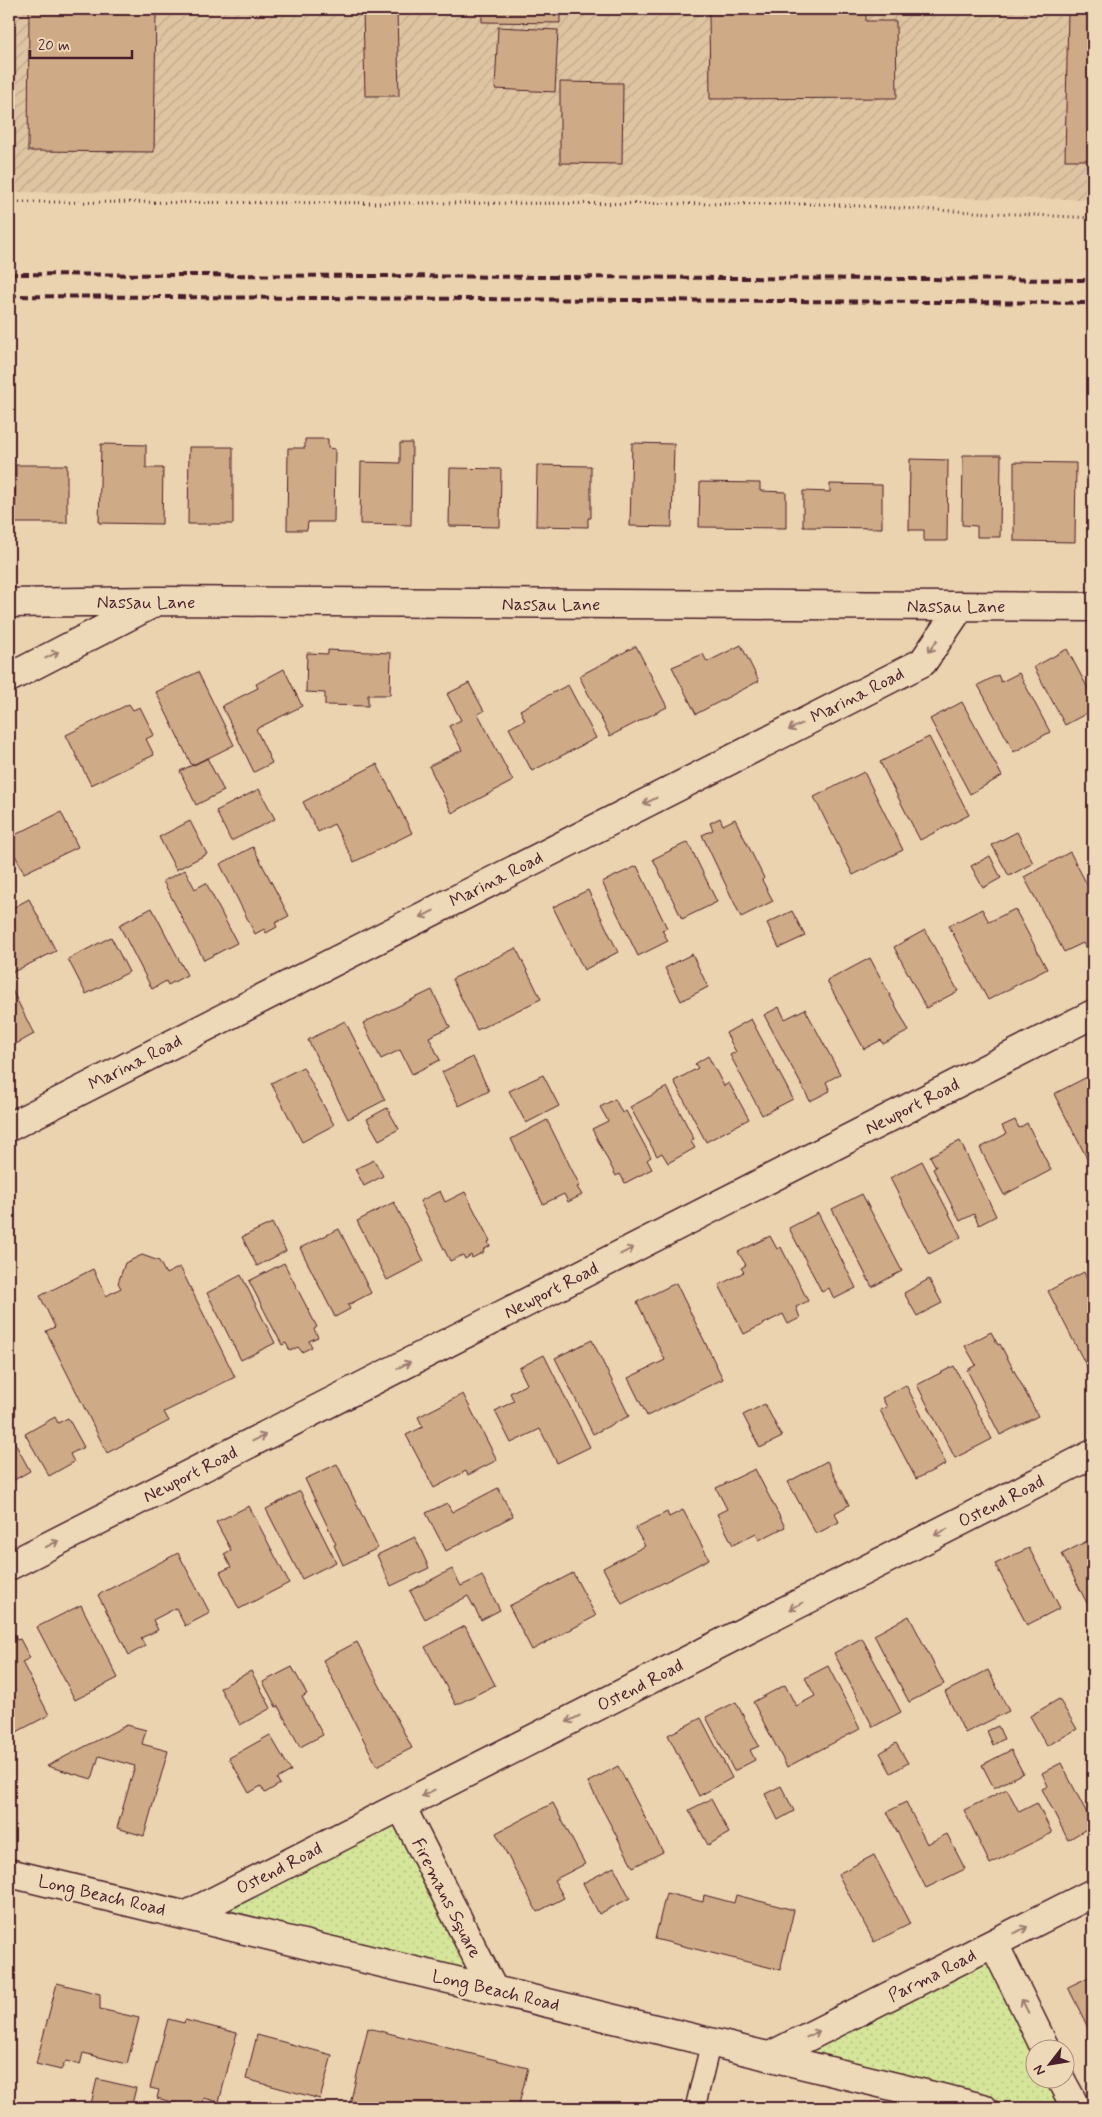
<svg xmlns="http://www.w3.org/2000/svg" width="1102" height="2117" font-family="Mynerve,sans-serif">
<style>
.industrial{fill:url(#industrial-furrows)}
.park{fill:url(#park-dots);stroke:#908262}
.building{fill:#ceaa86;stroke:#4a1f2b}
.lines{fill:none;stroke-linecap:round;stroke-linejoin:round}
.lane-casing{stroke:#4a1f2b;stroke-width:22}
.street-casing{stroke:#4a1f2b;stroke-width:31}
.secondary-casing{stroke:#4a1f2b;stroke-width:31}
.path{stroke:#4a1f2b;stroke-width:3;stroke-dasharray:1 4;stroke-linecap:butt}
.lane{stroke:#edd8b7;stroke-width:19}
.street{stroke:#edd8b7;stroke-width:28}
.secondary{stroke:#edd8b7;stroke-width:28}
.rail{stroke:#4a1f2b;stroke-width:4;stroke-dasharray:8 4;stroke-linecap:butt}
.oneway{stroke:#9c7c71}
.labels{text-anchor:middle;stroke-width:5;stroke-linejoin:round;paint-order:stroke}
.street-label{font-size:18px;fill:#4a1f2b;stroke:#edd8b7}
</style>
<defs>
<pattern id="industrial-furrows" width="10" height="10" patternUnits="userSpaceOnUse" patternTransform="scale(1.25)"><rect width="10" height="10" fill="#dfc4a1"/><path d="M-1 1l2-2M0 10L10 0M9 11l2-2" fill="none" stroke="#c1a88b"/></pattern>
<pattern id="park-dots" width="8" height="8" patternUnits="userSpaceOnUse" patternTransform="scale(1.25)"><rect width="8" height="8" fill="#d5e599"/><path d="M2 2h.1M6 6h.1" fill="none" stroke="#b8c484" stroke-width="1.8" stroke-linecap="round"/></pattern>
</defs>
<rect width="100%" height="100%" fill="#ebd3b0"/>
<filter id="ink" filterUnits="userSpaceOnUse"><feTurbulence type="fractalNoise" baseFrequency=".02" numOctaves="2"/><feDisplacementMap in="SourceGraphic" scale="10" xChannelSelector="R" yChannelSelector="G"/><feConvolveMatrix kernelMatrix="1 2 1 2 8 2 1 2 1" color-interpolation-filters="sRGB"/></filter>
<g filter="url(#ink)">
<!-- industrial -->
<path class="industrial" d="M9 9H1093V199L9 192Z"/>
<!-- park -->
<path class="park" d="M400 1813 482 1980 204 1912Z
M991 1952 1034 2050V2080H1053L1067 2108H1026L801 2053Z"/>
<!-- building -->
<path class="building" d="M29 9H156L154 152 28 151Z
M363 9H397L399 96H365Z
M482 9H560V23L482 22Z
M1068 10H1093V160H1065Z
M866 12V21H896L897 98 710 99 709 13Z
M498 27 558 30 555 92 495 89Z
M560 82 623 83 622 164 560 163Z
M305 439H328V448L335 449 334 522H308L307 530H287L288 448H305Z
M400 443H412L411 525 360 524 361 462 400 463Z
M632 443 674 444 672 527 630 526Z
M101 444 146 445V468H163L162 524 99 523Z
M189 447H233V524H188Z
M963 455H1001L1000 537H977V526L962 525Z
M910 459 948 460 947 541H924V530H909Z
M1014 462 1076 463 1075 542 1014 541Z
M16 465H67V523H15Z
M537 465 591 466V518H588V527L536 526Z
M450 468 501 469 500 527 449 526Z
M700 482 760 483V491L786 492V528L699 527Z
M830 484 882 485V528L803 527V491L830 492Z
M741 645 759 681 696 714 672 667 703 654 707 662Z
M636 646 667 707 610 736 579 676Z
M1067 649 1093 698V710L1065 725 1034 667Z
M328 650 391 653 390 695H368V706L325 705V693L306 692 307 653 328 654Z
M284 669 302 706 256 729 272 763 254 772 222 706 258 688 256 684Z
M198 672 234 745 192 766 156 692Z
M1019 673 1050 732 1014 752 978 685 998 675 1001 682Z
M469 683 484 711 478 714 513 781 452 813 429 766 462 750 449 726 461 720 447 694Z
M568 685 596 738 532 771 509 728 525 720 520 710Z
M962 702 1002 776 970 794 930 719Z
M129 704 133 710 140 707 154 735 146 739 154 755 91 785 66 735Z
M929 737 969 815 920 840 880 762Z
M207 758 224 791 196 805 180 771Z
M377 764 412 833 354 862 334 824 318 832 303 802Z
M864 772 903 850 853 875 814 797Z
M259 789 275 819 231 841 216 811Z
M61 812 78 847 24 873 9 843V838Z
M720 818 723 825 735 819 764 878 762 880 773 901 741 917 702 835 713 830 710 823Z
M190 821 207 854 176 870 159 837Z
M1017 832 1033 863 1009 876 992 845Z
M688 842 717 902 682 919 653 859Z
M253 847 289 916 275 923 277 927 266 933 264 929 255 934 220 864Z
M1070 852 1093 896V937L1090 938 1093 943 1085 947 1083 943 1064 952 1024 877Z
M990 856 1001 878 983 888 971 866Z
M637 866 667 928 662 930 668 941 638 956 602 882Z
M185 870 195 889 206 883 237 943 204 960 163 881Z
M588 890 618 952 584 970 553 907Z
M29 899 56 951 13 972 9 963V910Z
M152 908 187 975 168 985 166 981 152 989 119 925Z
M982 909 989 922 1015 909 1047 969 988 1000 949 926Z
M792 911 805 936 779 948 767 923Z
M925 930 958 991 926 1008 894 947Z
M111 937 129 972 86 994 68 959Z
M516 948 541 999 477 1030 452 979Z
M692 954 708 987 681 1001 665 968Z
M870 958 909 1031 883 1044 881 1040 864 1049 827 981Z
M9 984 34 1034 9 1048Z
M432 990 450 1027 429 1037 440 1060 412 1074 400 1050 381 1059 363 1023Z
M779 1007 785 1019 805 1009 840 1074 826 1082 830 1091 810 1101 764 1015Z
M751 1019 793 1099 762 1115 730 1055 736 1052 726 1033Z
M345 1021 385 1100 348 1119 308 1040Z
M708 1056 724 1086 729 1083 749 1119 706 1142 674 1081 698 1068 695 1064Z
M473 1057 489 1091 459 1106 442 1072Z
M303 1067 334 1125 302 1142 271 1083Z
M543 1075 559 1106 526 1123 509 1091Z
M1087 1077 1093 1089V1170L1054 1094Z
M667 1087 694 1139 690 1140 695 1148 668 1163 662 1153 657 1156 630 1107Z
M615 1099 622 1113 626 1111 651 1157 647 1160 652 1169 625 1183 620 1174 616 1176 592 1129 608 1121 600 1107Z
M387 1108 399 1129 379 1140 367 1119Z
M547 1120 580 1186 577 1187 582 1195 568 1202 564 1194 543 1204 511 1139Z
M1015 1120 1019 1128 1027 1123 1051 1170 1004 1195 980 1148 1006 1134 1002 1126Z
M960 1141 996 1216 979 1225 974 1214 960 1221 933 1169 936 1167 930 1156Z
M374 1160 383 1176 364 1186 355 1169Z
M922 1161 961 1237 929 1254 890 1178Z
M440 1191 445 1202 465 1192 490 1241 488 1242 490 1246 483 1250 484 1252 472 1258 471 1255 465 1259 463 1255 450 1261 420 1201Z
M862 1194 902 1271 872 1287 832 1209Z
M394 1202 424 1261 387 1280 357 1221Z
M818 1213 856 1288 834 1299 829 1288 822 1292 789 1228Z
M272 1223 286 1251 257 1266 242 1237Z
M339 1229 371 1293 348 1305 350 1309 335 1317 300 1248Z
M770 1236 777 1249 781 1247 808 1301 796 1307 800 1318 788 1324 783 1314 744 1334 719 1285 744 1272 741 1268 746 1265 738 1252Z
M142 1255 159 1261 166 1274 180 1267 235 1377 164 1412 169 1421 107 1453 46 1331 55 1327 40 1296 93 1269 106 1296 121 1288 118 1283 125 1263Z
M284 1263 317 1327 314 1329 318 1337 309 1341 312 1347 302 1352 298 1347 290 1351 286 1343 282 1345 249 1281Z
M1084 1272 1093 1291V1379L1048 1291Z
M241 1275 275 1343 241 1360 207 1293Z
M929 1279 942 1303 917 1316 904 1293Z
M676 1283 723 1379 647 1416 628 1378 665 1360 637 1302Z
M991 1332 998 1345 1000 1344 1038 1416 1000 1435 967 1370 976 1365 965 1346Z
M592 1340 629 1416 593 1434 555 1358Z
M544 1355 590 1447 557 1463 540 1429 511 1443 495 1411 514 1401 510 1393 527 1384 519 1368Z
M954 1366 992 1439 955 1458 917 1385Z
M906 1385 946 1464 916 1479 880 1410 887 1407 882 1398Z
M463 1394 497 1460 468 1475 466 1471 434 1488 406 1435 423 1427 418 1417Z
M765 1404 782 1437 760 1448 743 1415Z
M55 1417 58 1423 68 1418 84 1447 70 1454 74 1462 49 1476 25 1434Z
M9 1432 30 1471 9 1483Z
M827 1461 849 1505 835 1513 839 1522 816 1534 788 1482Z
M337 1464 378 1548 343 1565 334 1545 336 1544 305 1479Z
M755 1469 785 1527 759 1540 756 1533 733 1545 717 1514 727 1509 716 1488Z
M498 1488 513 1516 446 1551 426 1513 447 1503 452 1512Z
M300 1491 336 1562 302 1579 266 1509Z
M249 1506 289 1583 239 1609 220 1572 231 1567 224 1554 231 1550 216 1522Z
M683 1510 709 1559 622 1604 603 1568 645 1546 635 1528 667 1512 669 1517Z
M415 1537 429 1568 391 1586 377 1555Z
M1093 1538V1615L1062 1554Z
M1029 1548 1060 1608 1027 1625 995 1564Z
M178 1553 210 1613 185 1626 176 1608 153 1620 158 1630 141 1638 145 1646 129 1655 98 1595Z
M452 1569 461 1586 482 1576 500 1610 481 1620 468 1596 425 1619 410 1591Z
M573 1573 596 1616 532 1650 509 1606Z
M81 1605 118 1678 75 1700 37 1627Z
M909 1616 944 1684 909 1702 874 1635Z
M465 1626 495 1685 456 1705 425 1647Z
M12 1631 17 1640 20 1639 30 1658 22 1662 49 1715 9 1736V1633Z
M862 1638 901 1712 873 1727 834 1653Z
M357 1642 412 1748 377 1766 323 1660Z
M828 1666 860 1729 787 1767 753 1702 785 1685 796 1706 815 1696 805 1678Z
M292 1667 307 1694 302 1697 323 1735 300 1747 278 1706 276 1707 263 1682Z
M988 1670 1009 1711 965 1733 945 1692Z
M251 1671 271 1708 240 1725 220 1688Z
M1059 1699 1077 1729 1047 1746 1030 1716Z
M736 1702 759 1746 750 1750 755 1760 734 1771 706 1717Z
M701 1718 732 1778 699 1796 668 1735Z
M127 1725 146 1730 142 1744 168 1751 144 1836 117 1828 135 1766 99 1756 92 1779 47 1766Z
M998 1726 1004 1739 993 1745 987 1731Z
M270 1735 291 1771 277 1779 280 1784 265 1793 261 1786 249 1793 229 1758Z
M896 1743 908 1763 891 1773 880 1753Z
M1011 1750 1023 1773 994 1788 982 1765Z
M1061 1763 1093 1825 1068 1840 1042 1789 1048 1786 1042 1773Z
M618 1766 663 1852 633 1867 588 1782Z
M781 1786 794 1811 778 1820 765 1794Z
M1007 1789 1019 1812 1037 1803 1052 1833 990 1864 964 1810Z
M711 1799 729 1833 708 1845 689 1810Z
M906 1802 927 1844 947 1834 965 1869 926 1888 887 1812Z
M553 1803 585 1864 554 1880 564 1898 537 1912 496 1833Z
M874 1855 910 1924 874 1942 838 1874Z
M614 1867 630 1898 599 1914 583 1883Z
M666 1893 703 1902 704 1895 734 1903 736 1895 794 1910 780 1970 655 1939Z
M1093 1975V2038L1068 1987Z
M9 1976 15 1978 9 2010Z
M57 1983 100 1994V2009L139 2018 127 2064 83 2053 80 2065 66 2061 61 2070 36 2064Z
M168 2019 184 2023 185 2020 237 2033 219 2102 204 2098 202 2108H193L157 2098 159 2090 150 2088Z
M368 2028 528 2068 518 2108H349Z
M257 2035 332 2055 320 2099 246 2079Z
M97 2079 136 2088 131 2108H90Z"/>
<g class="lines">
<!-- lane casing -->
<g class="lane-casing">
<path id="lane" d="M695 2108 711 2042"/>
</g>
<!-- street casing -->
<g class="street-casing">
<path id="street" d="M9 603 158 601 1093 607
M9 678 152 604
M9 1127 923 662 961 606
M9 1566 1093 1014
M401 1806 493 1989
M187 1915 1093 1454
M994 1944 1046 2050
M770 2056 1093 1893
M1061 2080 1076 2108"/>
</g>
<!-- secondary casing -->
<g class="secondary-casing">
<path id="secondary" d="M9 1873 983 2108"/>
</g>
<!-- path -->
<path class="path" d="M9 202 819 204 1093 218"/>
<!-- lane -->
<use href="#lane" class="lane"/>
<!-- street -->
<use href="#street" class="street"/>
<!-- secondary -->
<use href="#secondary" class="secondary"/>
<!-- rail -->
<path class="rail" d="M9 274 1093 280
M9 296 1093 303"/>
</g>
<!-- one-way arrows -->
<defs><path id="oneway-shaft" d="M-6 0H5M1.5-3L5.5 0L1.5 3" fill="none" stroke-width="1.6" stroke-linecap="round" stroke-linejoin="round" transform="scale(1.25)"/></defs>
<g class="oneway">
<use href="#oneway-shaft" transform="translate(933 646) rotate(125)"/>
<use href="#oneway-shaft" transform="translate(52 655) rotate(-27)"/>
<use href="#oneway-shaft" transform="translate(795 727) rotate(153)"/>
<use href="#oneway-shaft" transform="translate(650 801) rotate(153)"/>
<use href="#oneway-shaft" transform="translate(427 914) rotate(153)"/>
<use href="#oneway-shaft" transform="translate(627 1251) rotate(-27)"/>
<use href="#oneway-shaft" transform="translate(404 1365) rotate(-27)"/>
<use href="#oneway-shaft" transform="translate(259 1438) rotate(-27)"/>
<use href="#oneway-shaft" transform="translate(941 1532) rotate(153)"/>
<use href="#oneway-shaft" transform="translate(52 1544) rotate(-27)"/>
<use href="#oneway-shaft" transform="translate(796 1606) rotate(153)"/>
<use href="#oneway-shaft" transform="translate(573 1719) rotate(153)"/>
<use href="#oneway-shaft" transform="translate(428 1793) rotate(153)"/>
<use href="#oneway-shaft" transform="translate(1021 1930) rotate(-27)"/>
<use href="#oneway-shaft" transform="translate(1025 2006) rotate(-117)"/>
<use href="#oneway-shaft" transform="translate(813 2034) rotate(-27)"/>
</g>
</g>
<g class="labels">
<!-- street labels -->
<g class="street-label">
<text x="146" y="608">Nassau Lane</text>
<text x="551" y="610">Nassau Lane</text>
<text x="956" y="612">Nassau Lane</text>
<text transform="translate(857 695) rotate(-27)" y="6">Marina Road</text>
<text transform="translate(496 879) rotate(-27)" y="6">Marina Road</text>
<text transform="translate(135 1062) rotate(-27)" y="6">Marina Road</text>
<text transform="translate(912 1106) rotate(-27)" y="6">Newport Road</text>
<text transform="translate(551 1290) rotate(-27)" y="6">Newport Road</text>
<text transform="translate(190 1474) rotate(-27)" y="6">Newport Road</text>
<text transform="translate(1001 1501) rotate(-27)" y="6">Ostend Road</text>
<text transform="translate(640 1685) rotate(-27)" y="6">Ostend Road</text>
<text transform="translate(279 1868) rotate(-27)" y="6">Ostend Road</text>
<text transform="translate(102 1895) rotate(13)" y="6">Long Beach Road</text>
<text transform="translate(447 1898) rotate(63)" y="6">Firemans Square</text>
<text transform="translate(932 1975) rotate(-27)" y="6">Parma Road</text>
<text transform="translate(496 1990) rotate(13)" y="6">Long Beach Road</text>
</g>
</g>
<!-- margin -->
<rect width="1102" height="2117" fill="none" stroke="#edd8b7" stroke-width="30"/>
<rect x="15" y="15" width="1072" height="2087" fill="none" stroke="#4a1f2b" stroke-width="2" filter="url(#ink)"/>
<!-- north arrow -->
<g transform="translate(1050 2064) rotate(239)"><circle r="24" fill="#edd8b7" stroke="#ac8e7f"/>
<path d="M0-4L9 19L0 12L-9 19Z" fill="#4a1f2b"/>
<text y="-8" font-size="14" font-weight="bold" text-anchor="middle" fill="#4a1f2b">N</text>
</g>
<!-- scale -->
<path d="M30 50v8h102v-8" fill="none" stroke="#4a1f2b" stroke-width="2.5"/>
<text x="38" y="50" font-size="15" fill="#4a1f2b" stroke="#edd8b7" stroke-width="4" paint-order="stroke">20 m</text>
</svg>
